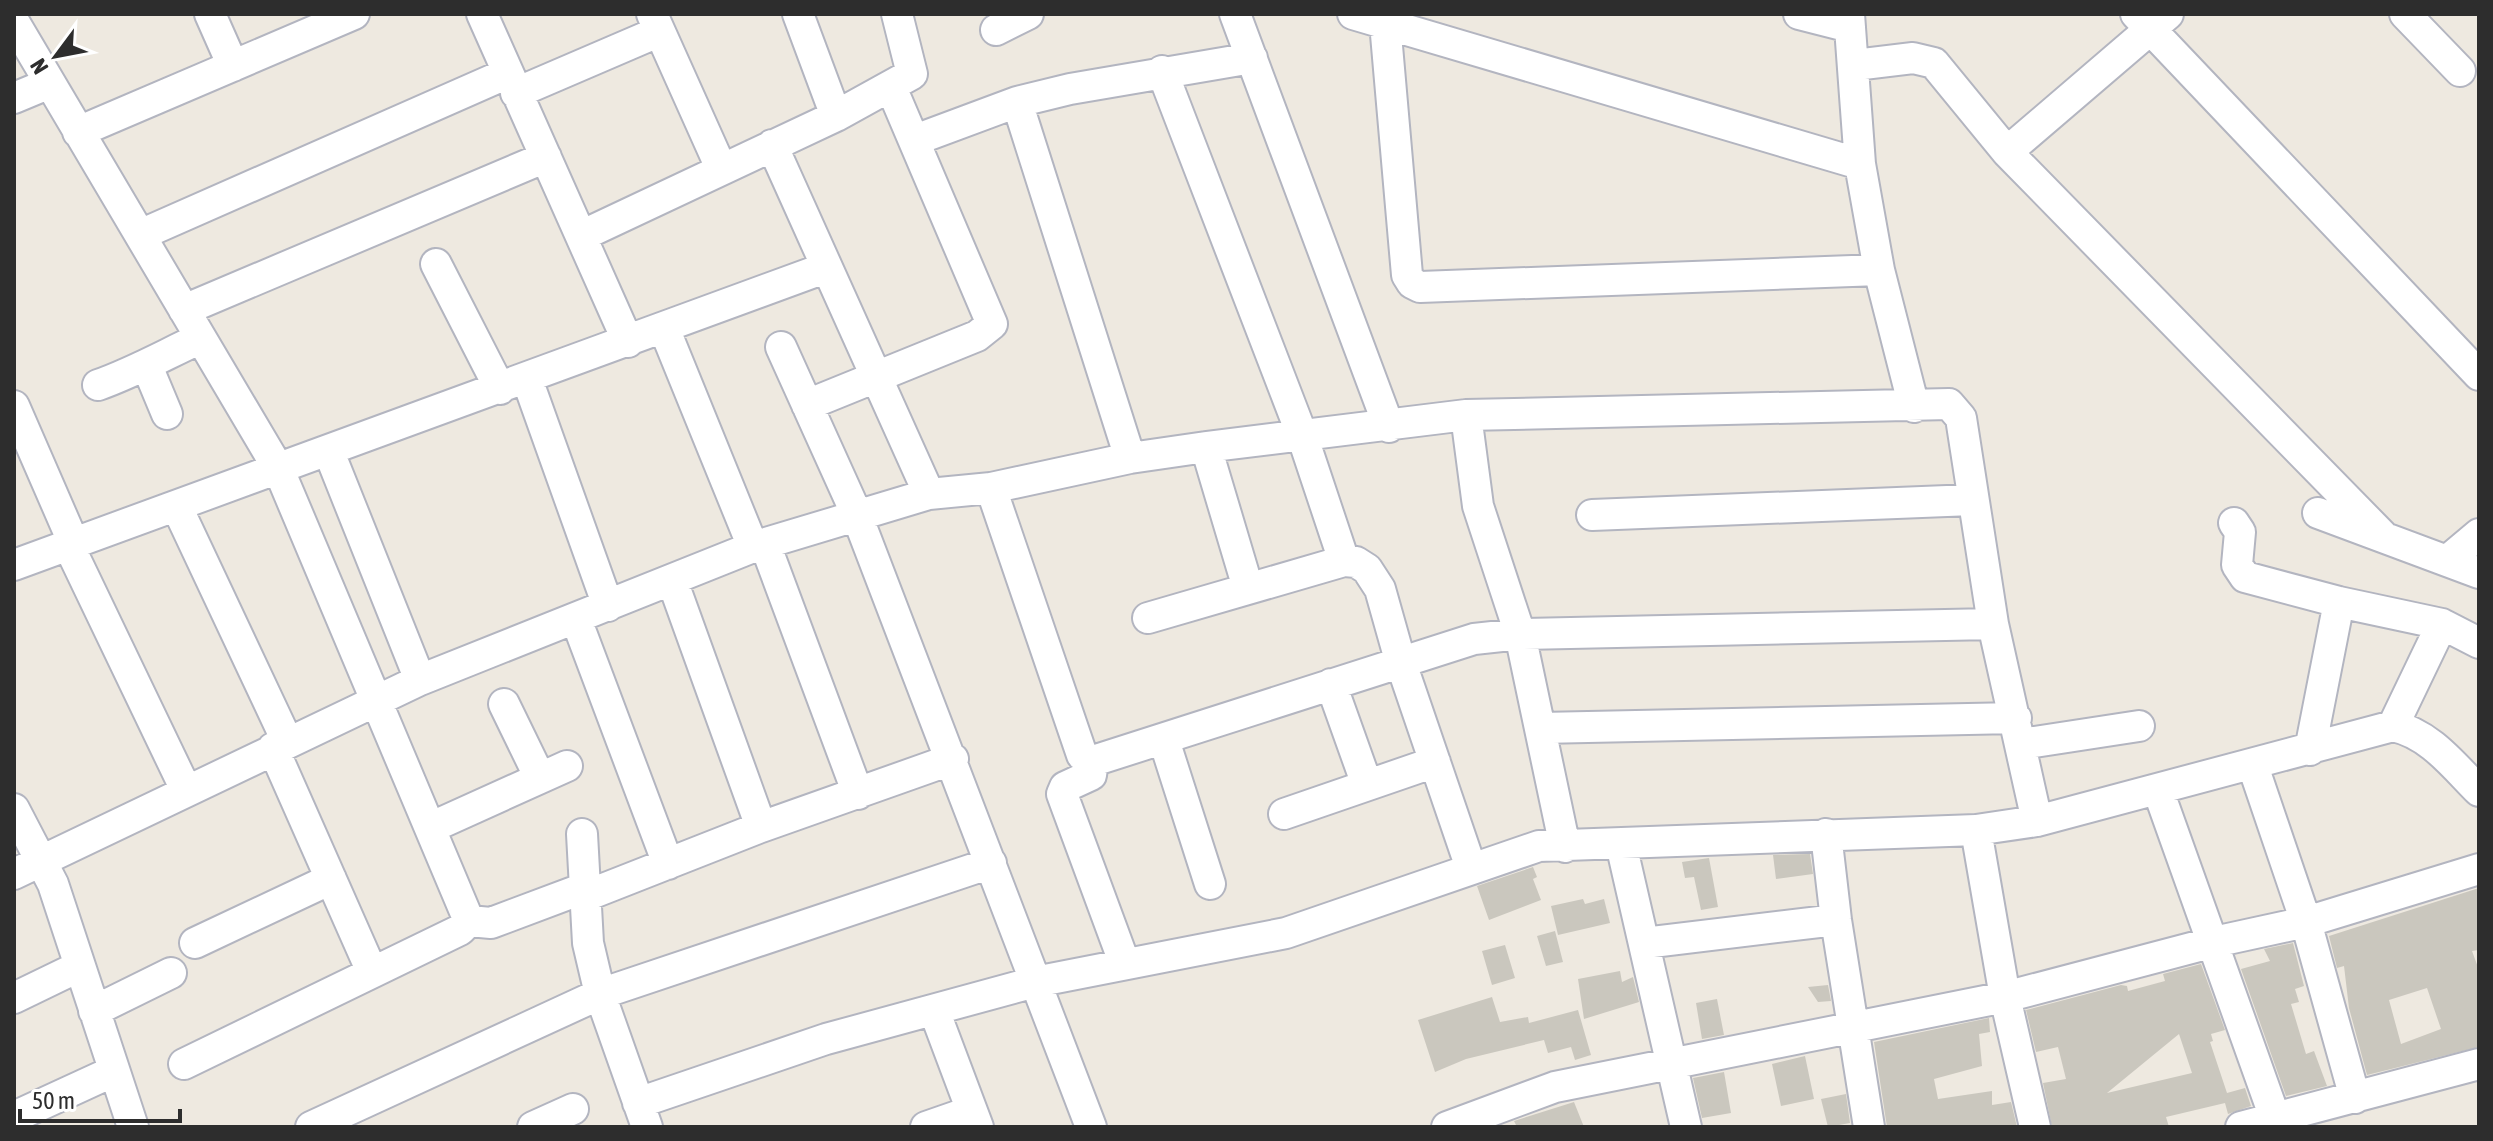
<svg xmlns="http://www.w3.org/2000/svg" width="2493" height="1141" font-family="'Asap Condensed',sans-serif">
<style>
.building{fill:#cac7be;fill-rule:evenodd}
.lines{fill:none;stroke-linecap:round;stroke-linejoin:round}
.minor-casing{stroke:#b3b5c0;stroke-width:34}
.minor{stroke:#fff;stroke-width:30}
</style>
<rect width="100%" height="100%" fill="#eee9e0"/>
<!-- building -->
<path class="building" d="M1810 854 1813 874 1776 879 1773 855Z
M1709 858 1718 907 1701 910 1694 877 1685 878 1682 862Z
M1533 867 1537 877 1533 879 1541 900 1489 920 1477 886Z
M2479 888V950L2472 951 2479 970V1047L2367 1075 2349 1008 2344 966 2337 968 2329 936ZM2427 988 2441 1029 2401 1044 2389 1000Z
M1583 899 1585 904 1604 899 1610 923 1558 935 1551 906Z
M1555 931 1563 962 1546 966 1537 936Z
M2293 943 2304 986 2295 989 2299 1002 2291 1004 2306 1054 2314 1051 2327 1086 2286 1096 2241 969 2270 961 2264 949Z
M1505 945 1515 978 1492 985 1482 951Z
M2201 964 2225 1030 2211 1034 2213 1041 2210 1042 2227 1093 2245 1088 2251 1106 2228 1114 2225 1103 2166 1117 2169 1127H2052L2043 1083 2066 1079 2058 1047 2036 1052 2026 1010 2121 985 2127 986 2128 991 2165 981 2163 974ZM2179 1034 2192 1073 2107 1093Z
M1620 971 1622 982 1633 977 1639 1002 1584 1019 1578 979Z
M1828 985 1831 1001 1818 1002 1808 987Z
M1492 997 1500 1022 1528 1017 1529 1023 1578 1010 1591 1055 1575 1060 1571 1047 1548 1053 1544 1040 1466 1059 1435 1072 1418 1020Z
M1717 999 1724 1035 1702 1039 1696 1003Z
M1989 1018 1990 1032 1979 1034 1982 1066 1934 1079 1938 1099 1992 1091V1105L2011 1102 2017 1127H1887L1874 1042Z
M1805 1056 1814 1099 1781 1106 1772 1064Z
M1724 1072 1731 1113 1702 1118 1693 1078Z
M1846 1094 1850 1123 1828 1127 1821 1099Z
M1574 1102 1584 1127H1517L1514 1121Z"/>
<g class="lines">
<!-- minor casing -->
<g class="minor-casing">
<path id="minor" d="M210 14 233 66
M482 14 628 342
M652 14 721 168
M798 14 836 116
M1235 14 1389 427
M1353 14 1860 164
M1799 14 1850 27
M1849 14 1860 164 1879 270 1914 407
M2136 14 2479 375
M2405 14 2460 71
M14 22 279 470 469 921 460 930 184 1064
M1385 23 1407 275 1412 283 1420 287 1879 270
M996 30 1028 14
M1855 65 1913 58 1934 63 2007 152 2383 536
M1162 71 1302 435 1344 561
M516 93 658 32
M14 98 50 83
M1017 102 1130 458
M78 132 354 14
M915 140 1017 102 1070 89 1252 58
M772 145 929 494
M2007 152 2168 14
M140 235 508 73
M581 236 836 116 912 74 897 14
M436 264 500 389
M184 310 546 157
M664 328 753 547
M781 347 856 513 1091 1127
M147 366 167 414
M527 379 608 606
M98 385C135 372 166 354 201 338
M807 405 977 336 992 324 891 87
M14 406 74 544
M1466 415 1478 506 1520 634 1565 847
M1206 447 1248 588
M329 452 420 680
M991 488 1082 755 1093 761 1474 639 1520 634 1993 624
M177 507 287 741
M2318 513 2479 573
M1592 515 1972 500
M2234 523 2240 532 2237 565 2245 577 2339 602 2442 624 2479 643
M765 544 858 794
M69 546 186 790
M2448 560 2479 534
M14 565 825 268
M672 580 761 827
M1148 618 1344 561 1356 562 1367 569 1380 589 1400 660 1471 868
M576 619 668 864
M1331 684 1367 785
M504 704 540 778
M2393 726 2442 624
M1540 728 2016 718
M1164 740 1210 884
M2021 744 2139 726
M273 748 372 972
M2310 750 2339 602
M1093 761 1091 775 1065 787 1062 794 1124 962
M2253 766 2306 922 2355 1098
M2158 790 2275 1118
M14 809 53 884 133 1127
M1284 814 1435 762
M432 827 567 766
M1976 830 2005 997 2035 1127
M582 834 588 943 600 994 647 1127
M1826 834 1836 920 1869 1127
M1621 844 1686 1127
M14 874 420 680 753 547 929 494 991 488 1130 458 1206 447 1466 415 1949 404 1961 418 1993 624 2037 821
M588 895 761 827 953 759
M469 921 491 923 587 887
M195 943 331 879
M1644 943 1836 920
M14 998 78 967
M934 1010 978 1127
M94 1011 171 973
M638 1103 826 1039 1035 982 1286 933 1539 846 1976 830 2037 821 2393 726C2430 734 2453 765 2479 791
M14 1117 114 1071
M311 1127 600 994 991 863
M533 1127 573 1109
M926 1127 972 1111
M1447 1127 1555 1087 2005 997 2214 942 2306 922 2479 869
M2241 1127 2479 1064"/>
</g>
<!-- minor -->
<use href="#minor" class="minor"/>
</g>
<!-- border -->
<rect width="2493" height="1141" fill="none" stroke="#2d2d2d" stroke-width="32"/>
<!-- north arrow -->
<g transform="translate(56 56) rotate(238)" stroke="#ffffff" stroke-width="6" paint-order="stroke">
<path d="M0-6L14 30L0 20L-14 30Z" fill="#2d2d2d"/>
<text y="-12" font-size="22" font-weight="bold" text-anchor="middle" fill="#2d2d2d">N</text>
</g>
<!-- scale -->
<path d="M20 1109v12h160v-12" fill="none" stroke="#2d2d2d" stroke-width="4"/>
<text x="32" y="1109" font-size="24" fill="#2d2d2d" stroke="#ffffff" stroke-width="6" paint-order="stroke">50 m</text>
</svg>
